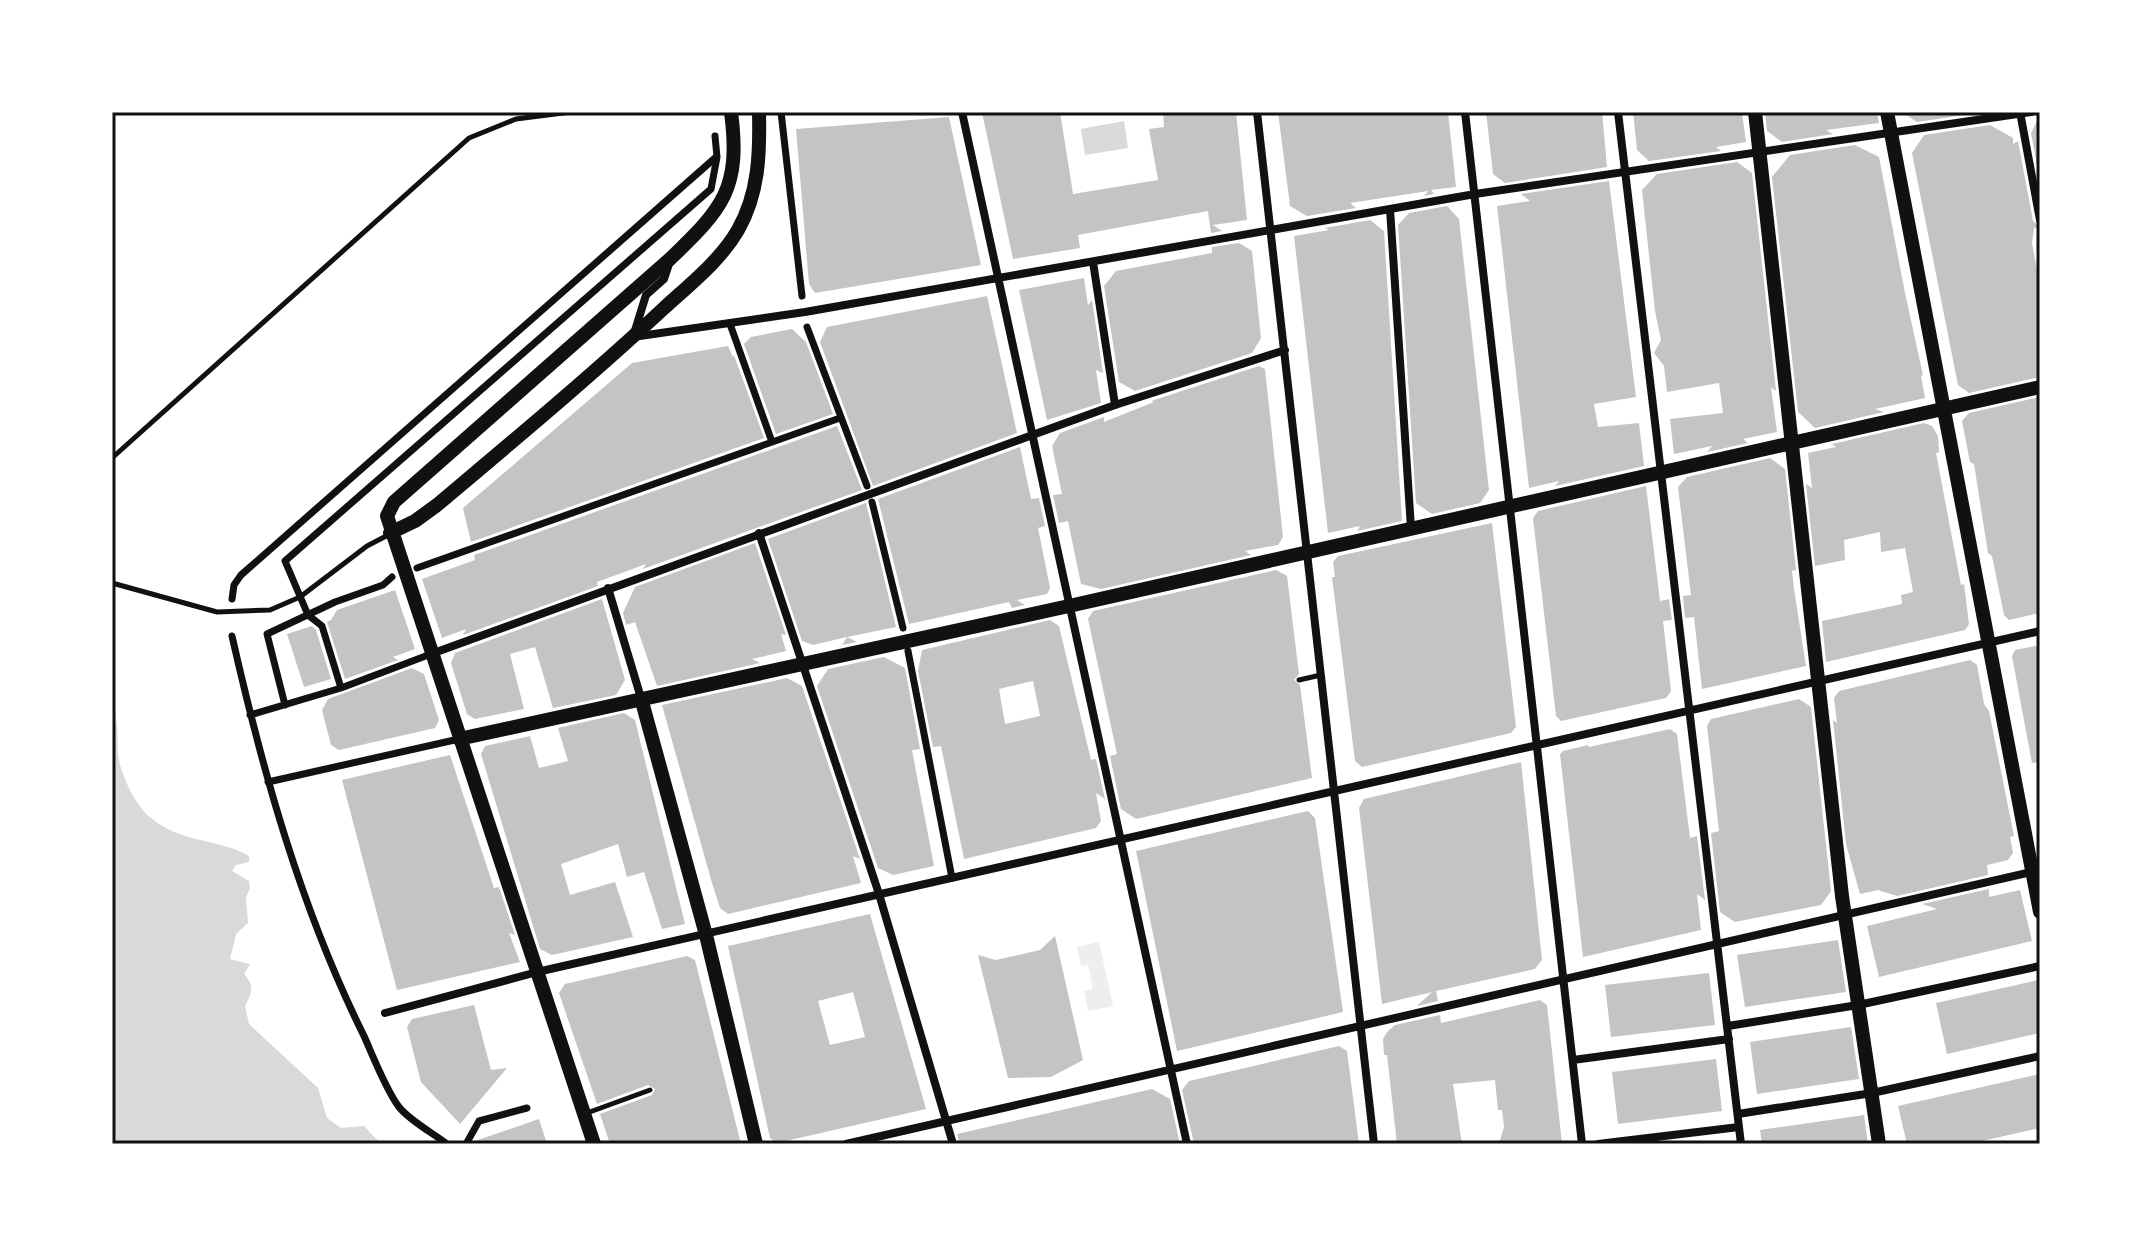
<svg xmlns="http://www.w3.org/2000/svg" width="2152" height="1256" font-family="Jost,sans-serif">
<style>
.green{fill:#eee}
.water{fill:#d9d9d9}
.building{fill:#c4c4c4;fill-rule:evenodd}
.lines{fill:none;stroke-linecap:round;stroke-linejoin:round}
.service{stroke:#111;stroke-width:5}
.pedestrian{stroke:#111;stroke-width:7}
.minor{stroke:#111;stroke-width:8}
.tertiary{stroke:#111;stroke-width:14}
.neatline{fill:none;stroke:#111;stroke-width:3}
</style>
<rect width="100%" height="100%" fill="#fff"/>
<!-- green -->
<path class="green" d="M1099 942 1113 1006 1088 1011 1084 991 1093 989 1088 965 1081 966 1077 947Z"/>
<!-- water -->
<path class="water" d="M1124 121 1128 148 1085 155 1081 129Z
M112 707C122 730 114 747 121 768 135 810 153 828 196 839 215 844 232 846 249 856V862L236 865 232 871 249 881 250 888 246 898 248 923 236 934 230 959 250 964 244 974C255 986 252 993 245 1006L249 1024 318 1088 327 1118 341 1128 364 1126 381 1144H112Z"/>
<!-- building -->
<path class="building" d="M982 112H1060L1073 194 1158 180 1149 129 1164 127 1163 112H1236L1247 220 1213 225 1222 231 1211 233 1208 211 1078 235 1080 248 1013 259Z
M1278 112H1448L1456 187 1431 190 1434 194 1424 196 1428 191 1350 203 1356 208 1307 216 1290 206Z
M1486 112H1602L1607 167 1505 183 1493 174Z
M1633 112H1745V115L1742 113 1746 142 1716 147 1721 151 1649 161 1637 150Z
M1765 112H1877L1879 123 1826 130 1833 134 1782 142 1767 131Z
M1902 112H1968L1971 114 1917 122Z
M2040 115V182L2031 133Z
M949 117 981 265 815 293 809 284 796 129Z
M1990 125 2013 138V144L2018 141 2033 221 2040 227 2034 228 2032 243 2040 286V377L1969 393 1958 385 1912 153 1924 135Z
M1855 145 1879 157 1905 293 1923 375 1921 376 1925 398 1875 409 1884 412 1815 428 1798 412 1772 177 1790 155Z
M1737 162 1752 173 1776 391 1771 387 1777 432 1743 439 1748 443 1707 452 1712 446 1674 454 1670 419 1723 413 1719 383 1667 392 1664 366 1654 353 1661 340 1655 311 1642 190 1657 174Z
M1609 181 1636 397 1594 404 1598 427 1639 423 1644 466 1555 486 1559 481 1529 488 1497 206 1530 201 1521 194Z
M1447 206 1459 219 1489 490 1480 503 1432 514 1416 503 1398 225 1409 213Z
M1370 220 1384 231 1402 521 1357 531 1360 526 1328 533 1294 236 1329 230 1325 228Z
M1239 243 1252 251 1261 338 1252 353 1135 391 1119 382 1104 286 1116 271 1212 253V247Z
M1084 278 1088 305 1092 300 1103 373 1096 370 1101 403 1047 420 1019 290Z
M987 296 1017 433 873 486 820 342 827 327Z
M792 329 806 342 833 414 776 434 744 344 751 337Z
M728 346 733 357 734 355 764 438 471 542 463 508 632 363Z
M1259 366 1265 369 1283 537 1278 545 1245 551 1251 555 1101 589 1081 584 1068 521 1059 523 1053 495 1062 494 1052 446 1060 433 1104 417V422L1154 402 1151 401Z
M2040 397V613L2009 620 2004 615 1992 556 1988 553 1974 464 1970 462 1962 421 1969 413Z
M1924 423 1932 426 1938 436 1939 452 1936 453 1961 585 1964 584 1969 624 1965 630 1826 662 1822 621 1902 604 1901 595 1913 592 1905 548 1881 552 1880 532 1844 540 1845 560 1815 566 1806 484 1812 488 1808 453 1836 447 1832 444Z
M837 426 862 490 643 569 646 564 597 582 598 586 463 635 466 629 442 638 422 579 475 560 474 555Z
M1020 447 1031 499 1039 498 1045 526 1038 528 1050 588 1047 594 1017 600 1025 605 1012 608 1009 602 909 624 878 499Z
M1770 458 1785 469 1796 570 1792 571 1794 589 1806 666 1702 689 1694 617 1685 618 1683 596 1691 595 1678 487 1687 477Z
M1646 486 1660 601 1669 599 1672 620 1663 621 1671 691 1666 698 1561 721 1556 716 1533 518 1538 511Z
M866 503 896 627 847 637 857 642 842 645 847 637 813 645 802 641 768 539Z
M1492 523 1516 727 1511 733 1362 767 1355 761 1332 577H1335L1333 562 1338 556Z
M755 543 786 635 781 634 786 651 752 659 760 663 657 686 635 622 626 625 623 613 635 587Z
M1276 570 1287 576 1299 674 1294 680 1300 685 1312 778 1136 819 1121 809 1110 756 1117 754 1088 619 1093 611Z
M395 590 415 649 393 657 398 660 345 679 327 622 331 620 337 610Z
M602 599 625 680 616 695 553 708 535 647 510 654 524 709 475 719 467 714 451 663 455 653Z
M1050 620 1059 626 1091 760 1096 759 1105 799 1096 793 1101 821 1096 828 964 859 941 746 933 747 918 671 922 650ZM1033 681 1040 716 1005 724 999 689Z
M312 626 316 630 331 679 304 687 287 634Z
M2040 645V762L2032 763 2012 656 2015 650Z
M884 657 905 668 920 749 912 750 934 866 893 875 878 868 817 686 828 669Z
M1970 660 1977 665 1984 704 1989 711 2014 836 2010 837 2013 853 2008 860 1987 865 1988 875 1897 896 1878 890 1860 894 1846 844 1833 720 1837 723 1834 698 1839 691Z
M412 668 424 674 439 720 435 728 339 750 331 745 322 710 328 699Z
M787 678 802 686 860 859 853 856 861 883 728 914 720 908 712 883 662 705Z
M1799 699 1811 707 1831 891 1821 905 1735 922 1720 912 1711 833 1719 831 1707 726 1711 719Z
M624 713 635 720 685 924 662 929 644 872 627 877 618 844 561 864 570 895 615 882 633 937 552 955 540 949 481 754 485 746 530 736 539 768 568 761 558 728Z
M1670 729 1677 734 1690 838 1697 836 1705 900 1697 894 1701 930 1583 957 1560 754 1563 751 1588 745 1589 747Z
M450 755 494 888 499 887 515 935 509 933 520 962 397 990 342 780Z
M1521 762 1542 960 1535 969 1436 991 1438 1001 1417 1006 1432 992 1382 1004 1359 808 1364 799Z
M1308 811 1315 818 1343 1012 1177 1051 1136 851Z
M1989 889V897L2020 890 2032 941 1879 977 1867 926 1937 909 1922 904Z
M870 914 926 1109 777 1143 770 1138 728 946ZM853 992 865 1037 830 1045 818 1001Z
M1055 936 1083 1060 1051 1077 1008 1078 978 955 996 960 1040 950Z
M1838 940 1846 992 1745 1007 1737 955Z
M687 956 695 960 741 1144H610L600 1114 652 1095 655 1089 648 1085 597 1104 559 993 565 984Z
M1709 973 1715 1025 1611 1037 1605 985Z
M2038 980 2040 1033 1947 1054 1936 1003Z
M1540 1000 1547 1005 1562 1144H1499L1504 1127 1502 1110H1498L1495 1080 1453 1084 1462 1144H1397L1387 1055H1384L1383 1039 1387 1032 1395 1025 1440 1015 1441 1023Z
M474 1005 491 1070 507 1068 460 1124 421 1082 407 1027 412 1019Z
M1851 1027 1859 1079 1757 1094 1750 1042Z
M1339 1046 1347 1051 1359 1144H1194L1182 1090 1189 1081Z
M1716 1059 1722 1111 1618 1124 1612 1072Z
M2040 1074V1128L1969 1144H1907L1898 1106Z
M1152 1089 1170 1099 1180 1144H960L957 1134Z
M1864 1115 1868 1144H1762L1760 1130Z
M539 1119 547 1144H474L475 1141Z"/>
<g class="lines">
<!-- service -->
<path class="service" d="M112 458 469 138 516 119 571 112
M112 583 217 612 270 610 300 597 367 546 390 534
M1299 680 1321 675
M587 1113 650 1090"/>
<!-- pedestrian -->
<path class="pedestrian" d="M781 112 802 296
M730 324 772 442
M807 327 867 486
M872 502 903 628
M417 568 840 418
M232 599 234 585 241 575 715 158
M232 636C263 773 301 909 364 1036 373 1056 386 1090 399 1107 410 1121 433 1133 447 1144
M908 651 952 878
M341 688 322 626 308 615 285 561 711 189 717 157 715 136
M285 705 267 634 335 602 383 585 392 577
M250 715 341 688 431 654
M268 782 459 739
M466 1144 479 1121 527 1108"/>
<!-- minor -->
<path class="minor" d="M962 112 1187 1144
M1257 112 1374 1144
M1465 112 1582 1144
M1618 112 1741 1144
M2020 112 2040 220
M1390 209 1411 528
M1093 262 1115 405
M669 264 664 279 646 295 633 337 805 312 1475 194 2031 112
M759 533 879 894 953 1144
M608 588 641 698
M431 654 1115 405 1285 350
M385 1013 537 972 2040 631
M1728 1026 1858 1005 2040 966
M1573 1060 1729 1039
M1738 1114 1872 1093 2040 1056
M846 1144 2040 870
M1598 1144 1739 1127"/>
<!-- tertiary -->
<path class="tertiary" d="M1755 112 1842 896 1879 1144
M1887 112 2040 912
M390 533 415 521 437 505C513 441 590 377 663 309 689 285 720 261 738 230 759 193 760 153 759 112
M641 698 706 935 756 1144
M459 739 1069 606 2040 387
M594 1144 387 516 394 502 670 259C723 208 741 189 731 112"/>
</g>
<!-- border -->
<rect width="2152" height="1256" fill="none" stroke="#ffffff" stroke-width="228"/>
<rect x="114" y="114" width="1924" height="1028" class="neatline"/>
</svg>
